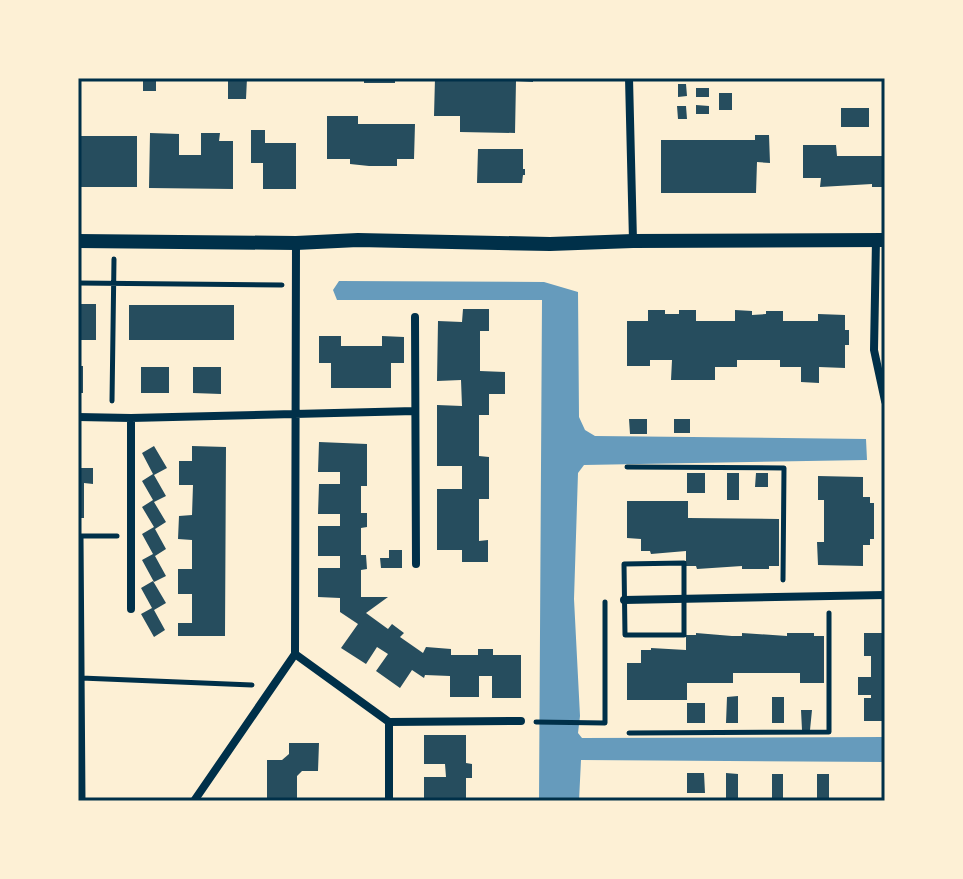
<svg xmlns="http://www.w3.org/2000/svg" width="963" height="879" font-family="'Nunito Sans',sans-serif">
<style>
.water{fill:#669bbc}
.building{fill:#264d5e}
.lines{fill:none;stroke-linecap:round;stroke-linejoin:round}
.path{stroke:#003049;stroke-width:5}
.minor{stroke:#003049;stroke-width:8}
.tertiary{stroke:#003049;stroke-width:14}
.neatline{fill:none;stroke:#003049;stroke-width:3}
</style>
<rect width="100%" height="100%" fill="#fdf0d5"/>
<!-- water -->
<path class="water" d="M339 281 544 282 578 292 579 417 585 430 595 436 866 439 867 460 584 465 578 473 574 599 580 716 578 733 582 738 885 737V762L581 760 579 801H539L542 300H337L333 290Z"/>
<!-- building -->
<path class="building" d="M143 78H156V91H143Z
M228 78H247L246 99H228Z
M364 78H395V83H364Z
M435 78H533V82L516 81 515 133 460 132V116H434Z
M678 84H686L687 96 678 97Z
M696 88H709V97H696Z
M719 93H732V110H719Z
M696 105 709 106V114H696Z
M677 106H686L687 119H678Z
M841 108H869V127H841Z
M327 116H358V124H415L414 159H397V166H369L350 164V159H327Z
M251 130H265V143H296V189H263V163H251Z
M150 133 179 134V155H201V133H220L219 141H233V189L149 188Z
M755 135H769L770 163 757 162 756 193H661V140H755Z
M78 136H137V187H78Z
M803 145H836L837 156H885V187H872V184L820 187 821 178H803Z
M478 149H523V169H525V175H523L522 183H477Z
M78 304H96V340H78Z
M129 305H234V340H129Z
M463 309H489V331H480V371L505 372V394H489V415H479V456L489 457V499H479V541L488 540V562H462V550H437V489H462V466H437V405L462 406 461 380 437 381 438 321 462 322Z
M648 310H665V314H679V310H696V321H735V310L752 311V315L766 314V311H783V321H818V314L845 315V330H849V345H845V368L819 367V383L801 382V367H780V360H737V367H715V380H671L672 360H650V366H627V321H648Z
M319 336H341V346H382V336L404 337V363H391V388H331V363H319Z
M78 366H83V393H78Z
M141 367H169V393H141Z
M193 367H221V394L193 393Z
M629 419H647V434H630Z
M674 419H690V433H674Z
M319 442 367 444V486H361V513H367V527L361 528V555H366L367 569 361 570V597H388L366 613 388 629 392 624 404 633 400 637 423 653 426 647 451 649V655H478V649H493V655H521V698H492V676H479V697H450V676L425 675 424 678 412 670 400 688 376 671 388 654 377 647 366 664 341 648 358 624 340 612V598L318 597V568H340V556H318V526H340V514H318L319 484H340V472H318Z
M154 446 167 468 154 475 166 496 154 502 166 522 155 529 166 549 155 556 166 576 154 582 142 560 153 554 142 534 154 527 142 507 153 500 142 481 153 474 142 453Z
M192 446 226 447 225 636H178V623H192V594H178V569H192V540L178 539 179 516 192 515 193 485H179V461H192Z
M78 468H93V484L84 483V518H78Z
M687 473H705V493H687Z
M727 473H739V500H727Z
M756 473H768V487H755Z
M818 476 863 477V497H870V503H874V539H870V545H863V566L818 565 817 542H824V500H818Z
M627 501H688V518L779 519V566H769V569H742V566L697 569 696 566H686V551L651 554 650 551H641V539L627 538Z
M389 550H402V568H381L380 558H389Z
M153 581 166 603 154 610 165 630 154 637 141 614 152 608 141 588Z
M696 633 732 636H742V633L787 636V633H814V636H824V683H800V673H733V683H687V700H627V663H641V650H651V648L686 650V635H696Z
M864 633H885V721H864V698H871V695H858V677H871V656H864Z
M738 696V723H726L727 697Z
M772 697H784V723H772Z
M687 703H705V723H687Z
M801 710H812L810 730H802Z
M424 735H466V763L472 764V778H466V801H424V777H446L445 764H424Z
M289 743H319L318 771H302L297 776V801H267V760H282L289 754Z
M687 773H704L705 793H687Z
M726 773 738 774V800H726Z
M772 774H783V800H772Z
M817 774H829V800H817Z"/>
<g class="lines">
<!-- path -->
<path class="path" d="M78 283 282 285
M112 401 114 259
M627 467 784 468 783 580
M79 536H117
M81 536 83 801
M684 563V635H625L624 564Z
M81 678 252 685
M536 722 605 723V602
M629 733 829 732V613"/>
<!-- minor -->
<path class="minor" d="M629 78 633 241
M876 240 874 350 885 401
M415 317 416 564
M78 417 131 418 415 411
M624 600 885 595
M131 609V418
M295 654 389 722V801
M389 722 521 721
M194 801 295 654 296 243"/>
<!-- tertiary -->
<path class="tertiary" d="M78 241 296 243 358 240 550 244 633 241 885 240"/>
</g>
<!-- border -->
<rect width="963" height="879" fill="none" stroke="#fdf0d5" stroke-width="160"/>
<rect x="80" y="80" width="803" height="719" class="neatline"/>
</svg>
